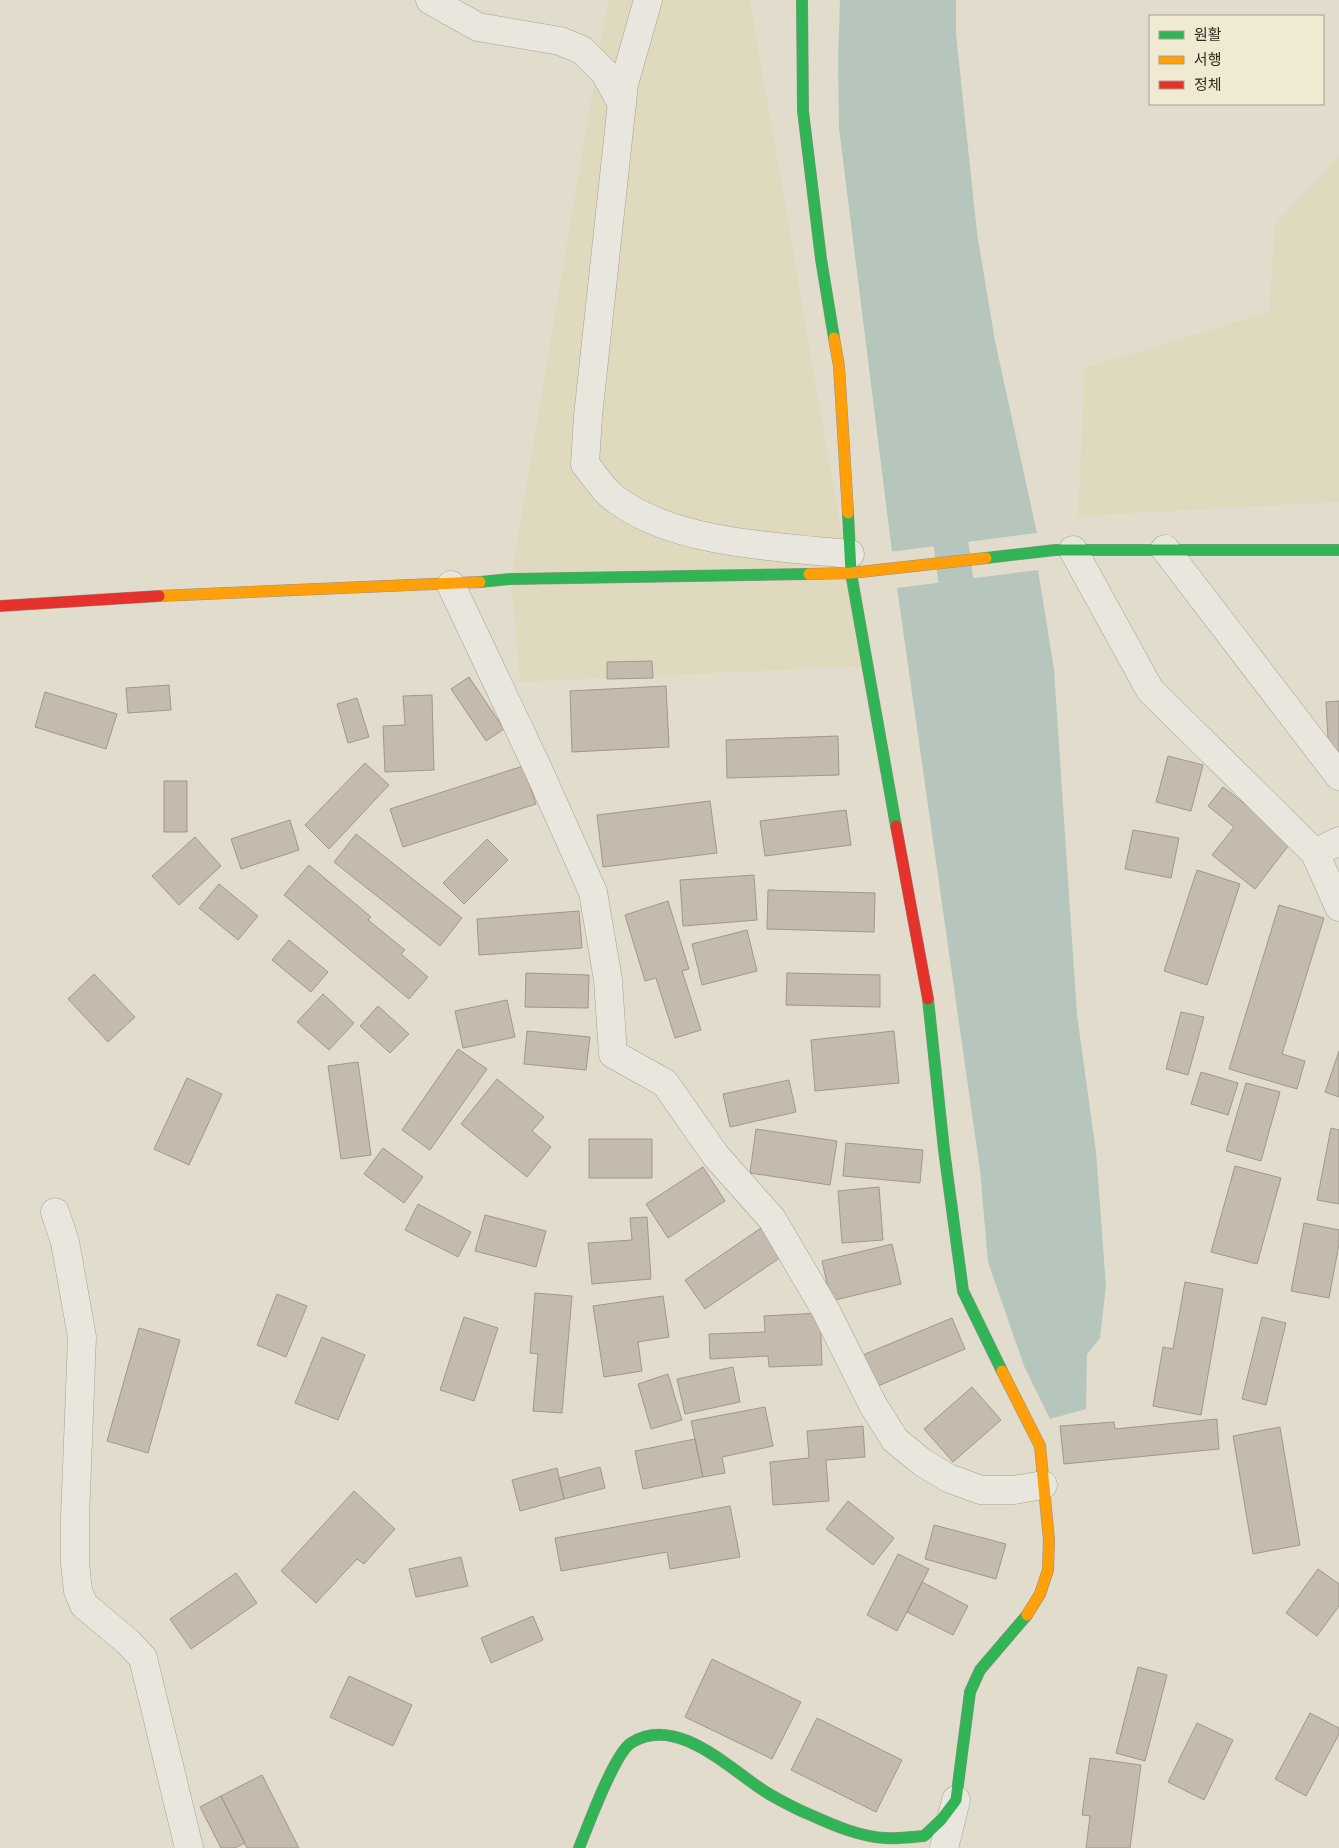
<svg xmlns="http://www.w3.org/2000/svg" width="1339" height="1848" font-family="Merriweather,'Noto Sans KR',serif">
<style>
.farmland{fill:#dfdabe}
.water{fill:#b7c6bd}
.pier{fill:#e1dccc}
.lines{fill:none;stroke-linecap:round;stroke-linejoin:round}
.canal{stroke:#b7c6bd;stroke-width:35}
.building{fill:#c4baad;stroke:#a0988c}
.street-casing{stroke:#a6a196;stroke-width:29}
.fast-casing{stroke:#969085;stroke-width:12}
.slow-casing{stroke:#969085;stroke-width:12}
.jam-casing{stroke:#969085;stroke-width:12}
.street{stroke:#e9e6dd;stroke-width:28}
.fast{stroke:#30b455;stroke-width:11}
.slow{stroke:#ff9f0a;stroke-width:11}
.jam{stroke:#e5322d;stroke-width:11}
</style>
<rect width="100%" height="100%" fill="#e1dccc"/>
<!-- farmland -->
<path class="farmland" d="M608 0H750L864 666 520 682 511 579Z
M1339 155V502L1078 516 1085 368 1269 312 1275 225Z"/>
<!-- water -->
<path class="water" d="M840 0H956V34L977 233 995 341 1037 533 892 552 839 128 838 60Z
M1038 570 1054 669 1077 1015 1096 1152 1106 1286 1100 1338 1087 1354 1086 1409 1050 1419 1024 1366 988 1262 980 1170 897 588Z"/>
<!-- pier -->
<path class="pier" d="M1037 533H1039L1037 536 892 554 890 552Z
M1038 567 1041 569 895 588 897 585Z"/>
<g class="lines">
<!-- canal -->
<path class="canal" d="M945 498 962 628"/>
</g>
<!-- building -->
<path class="building" d="M652 661 653 678 607 679V662Z
M469 677 504 729 486 741 451 689Z
M169 685 171 710 128 713 126 688Z
M666 686 669 747 572 752 570 691Z
M45 692 117 714 106 749 35 727Z
M432 695 434 770 385 772 383 726 405 725 403 696Z
M357 698 369 737 348 743 337 704Z
M1339 701V757L1329 758 1326 702Z
M838 736 839 775 727 778 726 740Z
M1168 756 1203 765 1191 811 1156 802Z
M365 763 389 785 329 849 305 825Z
M523 766 536 804 403 847 390 809Z
M164 781H187V832H164Z
M1223 787 1292 841 1255 889 1212 855 1234 827 1208 806Z
M710 801 717 853 603 867 597 815Z
M846 810 851 845 765 856 760 821Z
M290 820 299 850 241 869 231 839Z
M1133 830 1179 838 1171 878 1125 869Z
M356 834 462 918 440 946 334 862Z
M195 837 221 866 179 905 152 876Z
M487 839 508 860 464 904 443 883Z
M309 865 371 917 368 920 405 950 401 954 428 977 409 999 284 895Z
M1197 870 1240 884 1207 985 1164 971Z
M754 875 757 920 683 926 680 880Z
M219 884 258 916 238 940 199 908Z
M768 890 875 893 874 932 767 929Z
M668 901 689 969 682 971 701 1030 675 1038 656 978 645 981 625 915Z
M1279 905 1324 918 1282 1054 1305 1061 1297 1089 1229 1069Z
M579 911 582 948 479 955 477 919Z
M747 930 757 971 702 985 692 944Z
M289 940 328 972 311 992 272 960Z
M526 973 589 975 588 1008 525 1007Z
M787 973 880 975V1007L786 1005Z
M94 974 135 1017 108 1042 68 999Z
M323 994 354 1023 329 1050 297 1022Z
M507 1000 515 1037 463 1048 455 1011Z
M378 1006 409 1034 390 1053 360 1026Z
M1181 1012 1204 1017 1188 1075 1166 1069Z
M527 1031 590 1037 586 1070 524 1064Z
M894 1031 899 1083 815 1091 811 1040Z
M458 1049 487 1069 430 1150 402 1130Z
M1339 1051V1097L1325 1092Z
M358 1062 371 1155 341 1159 328 1066Z
M1201 1072 1238 1083 1228 1115 1191 1104Z
M187 1078 222 1094 189 1165 154 1149Z
M497 1079 544 1117 532 1131 551 1147 527 1177 461 1124Z
M789 1080 796 1112 730 1127 723 1094Z
M1246 1083 1280 1092 1261 1161 1226 1151Z
M1331 1128 1339 1130V1204L1317 1200Z
M756 1129 837 1141 830 1185 750 1173Z
M589 1139H652V1178H589Z
M846 1143 923 1150 920 1183 843 1176Z
M383 1148 423 1177 404 1203 364 1174Z
M1235 1166 1281 1178 1257 1264 1211 1252Z
M703 1167 725 1201 668 1238 646 1204Z
M879 1187 883 1240 842 1243 838 1191Z
M418 1204 471 1232 458 1257 405 1230Z
M485 1215 546 1231 536 1267 475 1251Z
M647 1217 651 1279 592 1284 588 1243 632 1240 630 1218Z
M1304 1223 1339 1230V1244L1329 1298 1291 1291Z
M761 1228 781 1257 705 1309 685 1280Z
M892 1244 901 1284 831 1301 822 1261Z
M1185 1282 1223 1289 1201 1415 1153 1406 1163 1347 1173 1349Z
M535 1293 572 1296 562 1413 533 1411 538 1354 530 1353Z
M277 1294 307 1306 286 1357 257 1345Z
M663 1296 669 1337 638 1342 642 1371 604 1377 593 1306Z
M820 1313 822 1365 769 1367 768 1356 710 1359 709 1334 765 1332 764 1316Z
M464 1317 498 1328 474 1401 440 1390Z
M1262 1317 1286 1323 1266 1405 1242 1399Z
M952 1318 965 1349 871 1389 858 1357Z
M139 1328 180 1340 148 1453 107 1441Z
M322 1337 365 1355 338 1420 295 1403Z
M733 1367 740 1402 685 1414 677 1379Z
M668 1374 682 1420 651 1429 638 1384Z
M972 1387 1001 1420 953 1462 924 1429Z
M765 1407 773 1446 722 1457 725 1473 703 1477 691 1421Z
M1217 1419 1219 1449 1064 1464 1060 1426 1114 1422 1115 1429Z
M863 1426 865 1457 826 1460 829 1501 773 1505 770 1462 809 1458 807 1431Z
M1280 1427 1300 1545 1253 1554 1233 1436Z
M695 1439 703 1477 643 1489 635 1451Z
M600 1467 605 1488 564 1499 559 1478Z
M557 1468 564 1499 520 1511 512 1480Z
M354 1491 395 1529 364 1564 357 1559 316 1603 281 1571Z
M848 1501 894 1538 873 1565 826 1529Z
M730 1506 740 1557 670 1569 667 1552 561 1571 555 1538Z
M934 1525 1006 1544 996 1579 925 1559Z
M898 1554 929 1569 897 1631 867 1615Z
M461 1557 468 1586 416 1597 409 1569Z
M1318 1569 1339 1584V1606L1317 1636 1286 1613Z
M236 1573 257 1603 191 1649 170 1619Z
M922 1582 968 1606 953 1635 907 1612Z
M533 1616 543 1640 491 1663 481 1638Z
M712 1659 801 1702 772 1759 685 1717Z
M1138 1667 1167 1675 1145 1761 1116 1753Z
M349 1676 412 1705 393 1746 330 1717Z
M1310 1713 1339 1728V1734L1306 1796 1275 1779Z
M817 1718 902 1760 876 1812 791 1770Z
M1197 1723 1233 1740 1204 1800 1168 1782Z
M1090 1758 1141 1765 1130 1848H1086L1090 1816 1082 1815Z
M262 1775 299 1848H247L221 1796Z
M221 1796 245 1843 235 1848H221L200 1807Z"/>
<g class="lines">
<!-- street casing -->
<g class="street-casing">
<path id="street" d="M430 0 478 27 560 41 582 50 605 73 622 104
M648 0 624 84 588 416 585 464C595 476 605 493 618 501 678 544 778 547 850 554
M1165 549 1339 776
M1073 550 1150 690 1315 853 1339 907
M451 585 538 769 593 892 608 980 613 1054 665 1083 716 1156 772 1219 826 1311 873 1405 895 1440 922 1462 948 1478 981 1490H1014L1043 1485
M1315 853 1339 841
M55 1212 65 1242 82 1337 75 1518V1563L78 1591 84 1605 128 1642 143 1658 189 1848
M944 1848 956 1800"/>
</g>
<!-- fast casing -->
<g class="fast-casing">
<path id="fast" d="M802 0 803 111 821 259 834 338
M848 513 851 573 896 826
M986 558 1055 550H1339
M480 582 511 579 809 574
M928 999 944 1150 963 1291 1002 1371
M579 1848C588 1826 614 1754 631 1743 678 1713 732 1772 769 1794 783 1802 798 1810 813 1816 835 1826 861 1837 886 1838 898 1839 912 1837 924 1836L941 1820 956 1800 970 1692 980 1670 1027 1615"/>
</g>
<!-- slow casing -->
<g class="slow-casing">
<path id="slow" d="M834 338 839 366 848 513
M809 574 851 573 986 558
M159 596 480 582
M1002 1371 1040 1446 1049 1540 1048 1570 1040 1594 1027 1615"/>
</g>
<!-- jam casing -->
<g class="jam-casing">
<path id="jam" d="M0 606 159 596
M896 826 928 999"/>
</g>
<!-- street -->
<use href="#street" class="street"/>
<!-- fast -->
<use href="#fast" class="fast"/>
<!-- slow -->
<use href="#slow" class="slow"/>
<!-- jam -->
<use href="#jam" class="jam"/>
</g>
<!-- legend -->
<rect x="1149" y="15" width="175" height="90" fill="#f1ead3" stroke="#a59d8b"/>
<rect x="1159" y="31" width="25" height="8" fill="#30b455" stroke="#a59d8b"/>
<text x="1194" y="40" font-size="15" fill="#332a1f">원활</text>
<rect x="1159" y="56" width="25" height="8" fill="#ff9f0a" stroke="#a59d8b"/>
<text x="1194" y="65" font-size="15" fill="#332a1f">서행</text>
<rect x="1159" y="81" width="25" height="8" fill="#e5322d" stroke="#a59d8b"/>
<text x="1194" y="90" font-size="15" fill="#332a1f">정체</text>
</svg>
